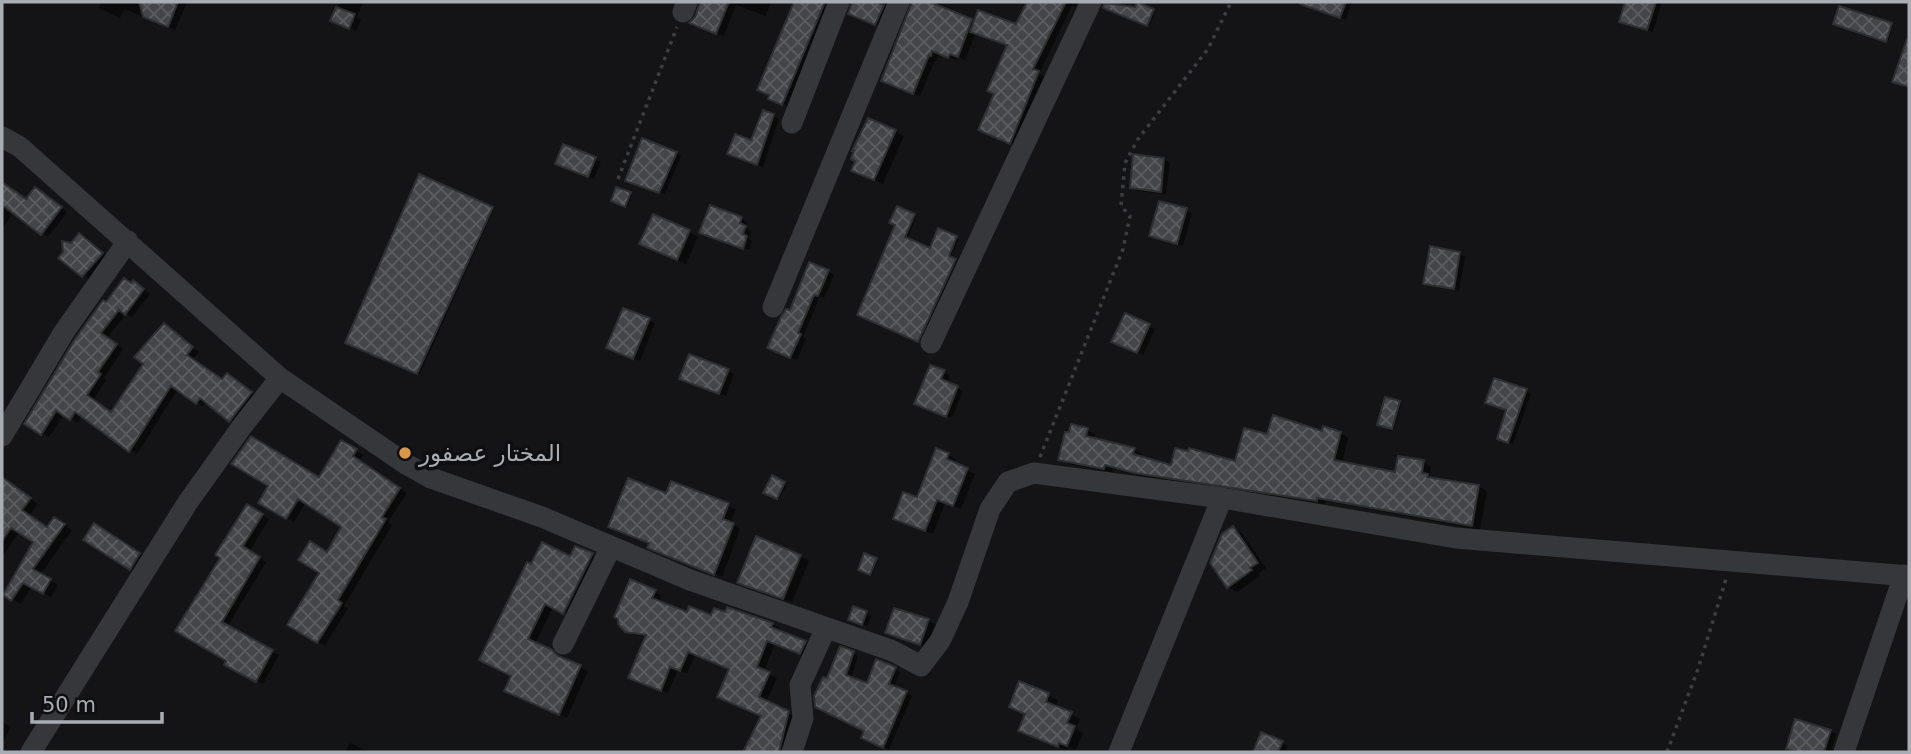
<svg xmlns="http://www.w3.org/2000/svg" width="1911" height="754" font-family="'DejaVu Sans','Noto Naskh Arabic',sans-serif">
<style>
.shadow{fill:#0007}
.building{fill:url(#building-cross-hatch);stroke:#2e2f31;stroke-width:2}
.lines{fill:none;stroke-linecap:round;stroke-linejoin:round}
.path{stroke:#3c3e41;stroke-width:3.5;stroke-dasharray:3.5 5;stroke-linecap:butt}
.minor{stroke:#36373a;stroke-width:21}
.poi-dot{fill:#da9948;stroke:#0f0f11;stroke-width:2.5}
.labels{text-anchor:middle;stroke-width:7;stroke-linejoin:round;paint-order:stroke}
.poi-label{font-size:23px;fill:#a8adb4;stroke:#0f0f11;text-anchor:start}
</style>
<defs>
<pattern id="building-cross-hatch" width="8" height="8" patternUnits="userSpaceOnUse" patternTransform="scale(1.75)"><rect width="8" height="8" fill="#434548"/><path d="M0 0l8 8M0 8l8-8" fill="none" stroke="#5b5d60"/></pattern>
</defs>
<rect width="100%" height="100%" fill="#141416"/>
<!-- shadow -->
<path class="shadow" d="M102 2H187V3L175 30 124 9 120 18 98 8Z
M340 2H364L356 17 361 20 356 31 332 21Z
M701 2H771L766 16 736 5 724 36 698 26Z
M795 2H833L790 107 777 102 791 10Z
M854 2H895L883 27 850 14Z
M912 2H942L940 8 975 22 1017 26 1029 2H1078L1075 7 1072 6 1039 74 1045 77 1017 147 987 133 1008 45 976 33 965 60 957 56 956 60 940 54 938 58H936L920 96 890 84 913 7Z
M1323 2H1352L1346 20 1320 9Z
M1627 2 1662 3 1653 32 1621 21Z
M1138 5 1155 12 1149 26 1107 8 1136 9Z
M1837 25H1891L1893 26 1888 42Z
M773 116 779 119 763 167 734 157 752 142Z
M895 131 904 136 883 184 862 175Z
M564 146 601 162 594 179 563 166Z
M676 153 681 156 665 194 632 183Z
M1164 159 1170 163 1166 194 1137 191 1131 188Z
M420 177 494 209 420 374 347 342Z
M2 184 27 201 41 193 67 212 48 237 13 212 2 230Z
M630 194 632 195 628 206 616 202Z
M1160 203 1192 213 1183 246 1151 235Z
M898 208 917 216 907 240 931 250 939 230 959 239 950 258 957 261 921 341 860 315 898 225Z
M741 218 747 222 745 227 751 231 749 239 752 241 749 250 707 235Z
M689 231 698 237 686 264 650 248Z
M85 238 108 257 89 279 61 257 71 244Z
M1460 253 1465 257 1459 291 1430 286 1425 283Z
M828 271 834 275 824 298 820 296 803 337 806 339 797 360 774 351 791 312Z
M132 284 140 286 150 294 132 317 126 314 107 338 123 349 104 378 106 380 93 400 112 414 171 329 199 352 192 360 223 381 234 379 258 397 237 424 207 402 203 406 178 389 137 454 82 415 78 423 64 414 49 437 27 424 106 304Z
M624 310 655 323 640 361 614 351Z
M1149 326 1155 329 1143 355 1119 344Z
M728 371 734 374 726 396 687 382Z
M944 372 950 375 947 383 963 391 952 418 922 407Z
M1526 391 1531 394 1513 444 1504 441 1507 411 1492 405Z
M1399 403 1401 404 1394 429 1381 425Z
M1087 430 1095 434 1094 440 1134 449 1142 454 1141 458 1172 467 1236 463 1268 436 1341 433 1348 438 1342 464 1396 474 1423 462 1431 467 1429 477 1433 479 1479 487 1487 491 1480 530 1326 501 1325 504 1143 477 1113 469 1112 472 1068 464 1060 459Z
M342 442 363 455 359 461 407 493 388 522 392 525 344 606 348 608 325 646 290 624 321 573 327 554 344 527 306 502 294 522 288 519 304 492 260 502 319 479Z
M948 455 956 459 954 464 975 474 961 509 945 503 933 534 903 523Z
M773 478 787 485 779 499 766 492Z
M2 479 38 504 29 516 48 528 54 519 72 530 40 575 58 585 51 597 32 587 20 604 5 595 35 542 20 531 2 557Z
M672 483 736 509 730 523 740 529 722 577 657 551 667 495Z
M248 507 269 519 249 552 266 562 227 627 279 655 263 684 226 664 228 661 178 630 223 557Z
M95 525 141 556 133 570 85 539Z
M1233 528 1242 533 1266 568 1258 574 1260 576 1237 592 1228 587Z
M576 548 600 559 572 616 553 607 535 644 588 671 567 718 514 695 513 676 532 566 571 559Z
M800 556 809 561 792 602 748 587Z
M865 556 878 561 872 575 860 570Z
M655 592 662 596 659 603 688 614 772 624 779 628 778 632 812 647 807 657 775 644 764 671 777 678 766 702 796 717 787 752H746L762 716 731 669 695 655 687 674 678 670 668 693 638 681 647 637 634 635 626 630Z
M896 610 929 621 937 626 929 649 888 632Z
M866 613 871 616 867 626 855 622Z
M853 653 858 656 851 679 868 685 895 669 900 672 894 688 912 696 889 749 869 740 866 731 828 681Z
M1020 683 1058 700 1055 707 1080 719 1076 729 1083 733 1076 750 1068 747 1067 750 1029 735Z
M2 722 11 727 2 744Z
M1830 731 1836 734 1831 752H1803L1791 749Z
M1262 734 1288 746 1285 752H1255Z
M350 743 369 752H345Z"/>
<!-- building -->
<path class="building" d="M139 2H178L168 27 143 17Z
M700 2H729L716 34 689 23 695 17Z
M794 2H825L782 105 768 99 769 95 757 90Z
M852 2H876L884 5 875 25 848 14Z
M912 2H930L972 19 958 57 950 54 948 58 932 51 931 56 929 55 913 94 881 81Z
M1027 2H1066L1033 69 1039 71 1010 144 978 130 994 94 987 91 1007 45 970 32 978 10 1016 24Z
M1137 2 1154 9 1147 26 1103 8 1104 3 1135 7Z
M1300 2H1346L1340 18 1300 4Z
M1625 2H1656L1647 30 1619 22Z
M1839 6 1892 23 1886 42 1833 24Z
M336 7 355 14 349 29 330 21Z
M1907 39 1909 40V87L1892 82Z
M763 110 774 114 757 165 727 154 735 134 751 140Z
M868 118 896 130 874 180 851 171 855 161 851 159 854 151H852Z
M642 138 677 152 659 193 625 181Z
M563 144 596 157 588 177 555 164Z
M1133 154 1164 158 1161 192 1130 188Z
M419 174 493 207 417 374 345 343Z
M2 182 26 199 35 187 62 207 41 235 2 205Z
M616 187 631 192 625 207 611 201Z
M1159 201 1187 208 1177 244 1149 236Z
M710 205 742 217 740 223 746 226 743 234 747 236 743 249 699 233Z
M897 206 915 214 905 237 930 248 938 228 957 236 949 256 956 259 918 342 857 315 895 225 889 223Z
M653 214 690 230 677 260 639 244Z
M79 233 103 253 82 277 58 258 63 252 62 241 71 243Z
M1430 246 1460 252 1454 289 1423 284Z
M809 262 829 270 818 296 814 295 798 333 801 334 790 358 767 348 781 317 786 309 790 310Z
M124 278 131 283 133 280 144 289 125 315 119 310 101 333 117 344 98 372 101 374 87 395 111 412 143 364 134 357 164 323 193 347 187 355 222 379 227 373 252 392 229 422 200 398 196 404 171 386 129 452 75 412 70 420 56 411 41 435 24 424 75 339 103 300 106 302Z
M623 308 650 318 633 359 606 348Z
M1125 313 1150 324 1137 353 1111 342Z
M689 354 729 369 719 394 679 379Z
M930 365 945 370 941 379 958 386 946 417 914 404Z
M1494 378 1527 389 1508 443 1497 439 1506 410 1485 403Z
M1385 397 1400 401 1392 429 1377 425Z
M1273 415 1322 431 1323 426 1341 432 1334 460 1395 472 1398 456 1424 460 1422 473 1428 474 1427 477 1479 485 1472 526 1317 498V501L1134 473 1105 465 1104 469 1058 460 1065 432H1069L1071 424 1088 428 1086 436 1135 448 1133 454 1171 465 1175 448 1188 451 1189 448 1235 461 1244 428 1267 434Z
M251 436 319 477 341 440 357 449 353 456 400 488 382 517 386 519 338 600 342 603 317 643 287 625 319 573 298 560 310 541 327 552 341 527 298 499 286 519 258 503 268 486 231 464Z
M936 448 949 453 947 459 968 468 953 506 937 500 925 531 893 519 903 492 917 497Z
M772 475 785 482 777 499 763 493Z
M2 477 31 498 22 510 47 527 54 517 65 524 33 569 51 579 43 594 23 583 11 601 3 595 33 542 11 528 2 541Z
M628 478 666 493 671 481 729 503 723 519 734 523 714 575 647 548 649 543 608 527Z
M247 504 263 514 243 546 260 557 222 622 273 650 256 682 224 665 226 661 175 631 220 558 215 555Z
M94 523 140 553 130 570 83 540Z
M1233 526 1258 563 1250 568 1252 570 1227 588 1210 563 1222 534Z
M756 536 801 555 783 599 737 583Z
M542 542 570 556 575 546 593 553 563 614 545 604 528 639 551 649 558 656 581 665 559 715 504 691 511 676 479 660 527 562 531 564Z
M864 553 877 558 870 575 858 570Z
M630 579 656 590 652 598 687 612 689 606 711 615 714 608 725 612 727 607 773 623 771 627 806 641 800 654 767 641 757 667 770 672 759 697 789 711 779 752H743L761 716 717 697 729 669 688 652 680 671 670 667 661 691 628 678 646 635 625 632 618 624V619L614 617Z
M853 606 867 611 862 625 848 620Z
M894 608 929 619 920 645 885 633Z
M840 646 854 651 846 675 867 683 876 659 896 667 889 684 907 691 883 748 861 738 864 731 815 707 814 696 823 677 827 678Z
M1019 681 1049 693 1046 702 1072 712 1067 723 1075 726 1067 746 1059 743 1058 747 1018 731 1025 714 1009 707Z
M1795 719 1831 730 1824 752H1797L1786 749Z
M1261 732 1283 741 1278 752H1253Z"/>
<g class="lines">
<!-- path -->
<path class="path" d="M618 179 677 27
M1040 457 1123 249 1130 216 1121 206 1125 163 1138 139 1208 49 1231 2
M1667 752 1698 669 1726 579"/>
<!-- minor -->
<path class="minor" d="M683 12 687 2
M792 123 839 2
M2 137 20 147 280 378 406 464 431 478 542 517 690 580 893 651 921 666 940 641 958 602 990 509 1008 482 1034 473 1222 498 1456 538 1909 576
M773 307 899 2
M931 343 1091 2
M2 436 64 332 128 241
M563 644 611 547
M31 752 188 502 243 425 280 378
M792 752 803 718 800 685 826 628
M1119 752 1222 498
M1844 752 1904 575"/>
</g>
<!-- markers -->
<circle class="poi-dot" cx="405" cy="453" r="7"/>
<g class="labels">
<!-- poi labels -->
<g class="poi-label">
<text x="419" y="461">المختار عصفور</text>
</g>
</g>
<!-- border -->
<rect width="1911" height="754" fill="none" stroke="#a8adb4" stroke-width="7"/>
<!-- scale -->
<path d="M32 712v10h130v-10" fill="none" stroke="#a8adb4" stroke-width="3.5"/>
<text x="42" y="712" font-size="21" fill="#a8adb4" stroke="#0f0f11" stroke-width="5" paint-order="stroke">50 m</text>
</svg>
